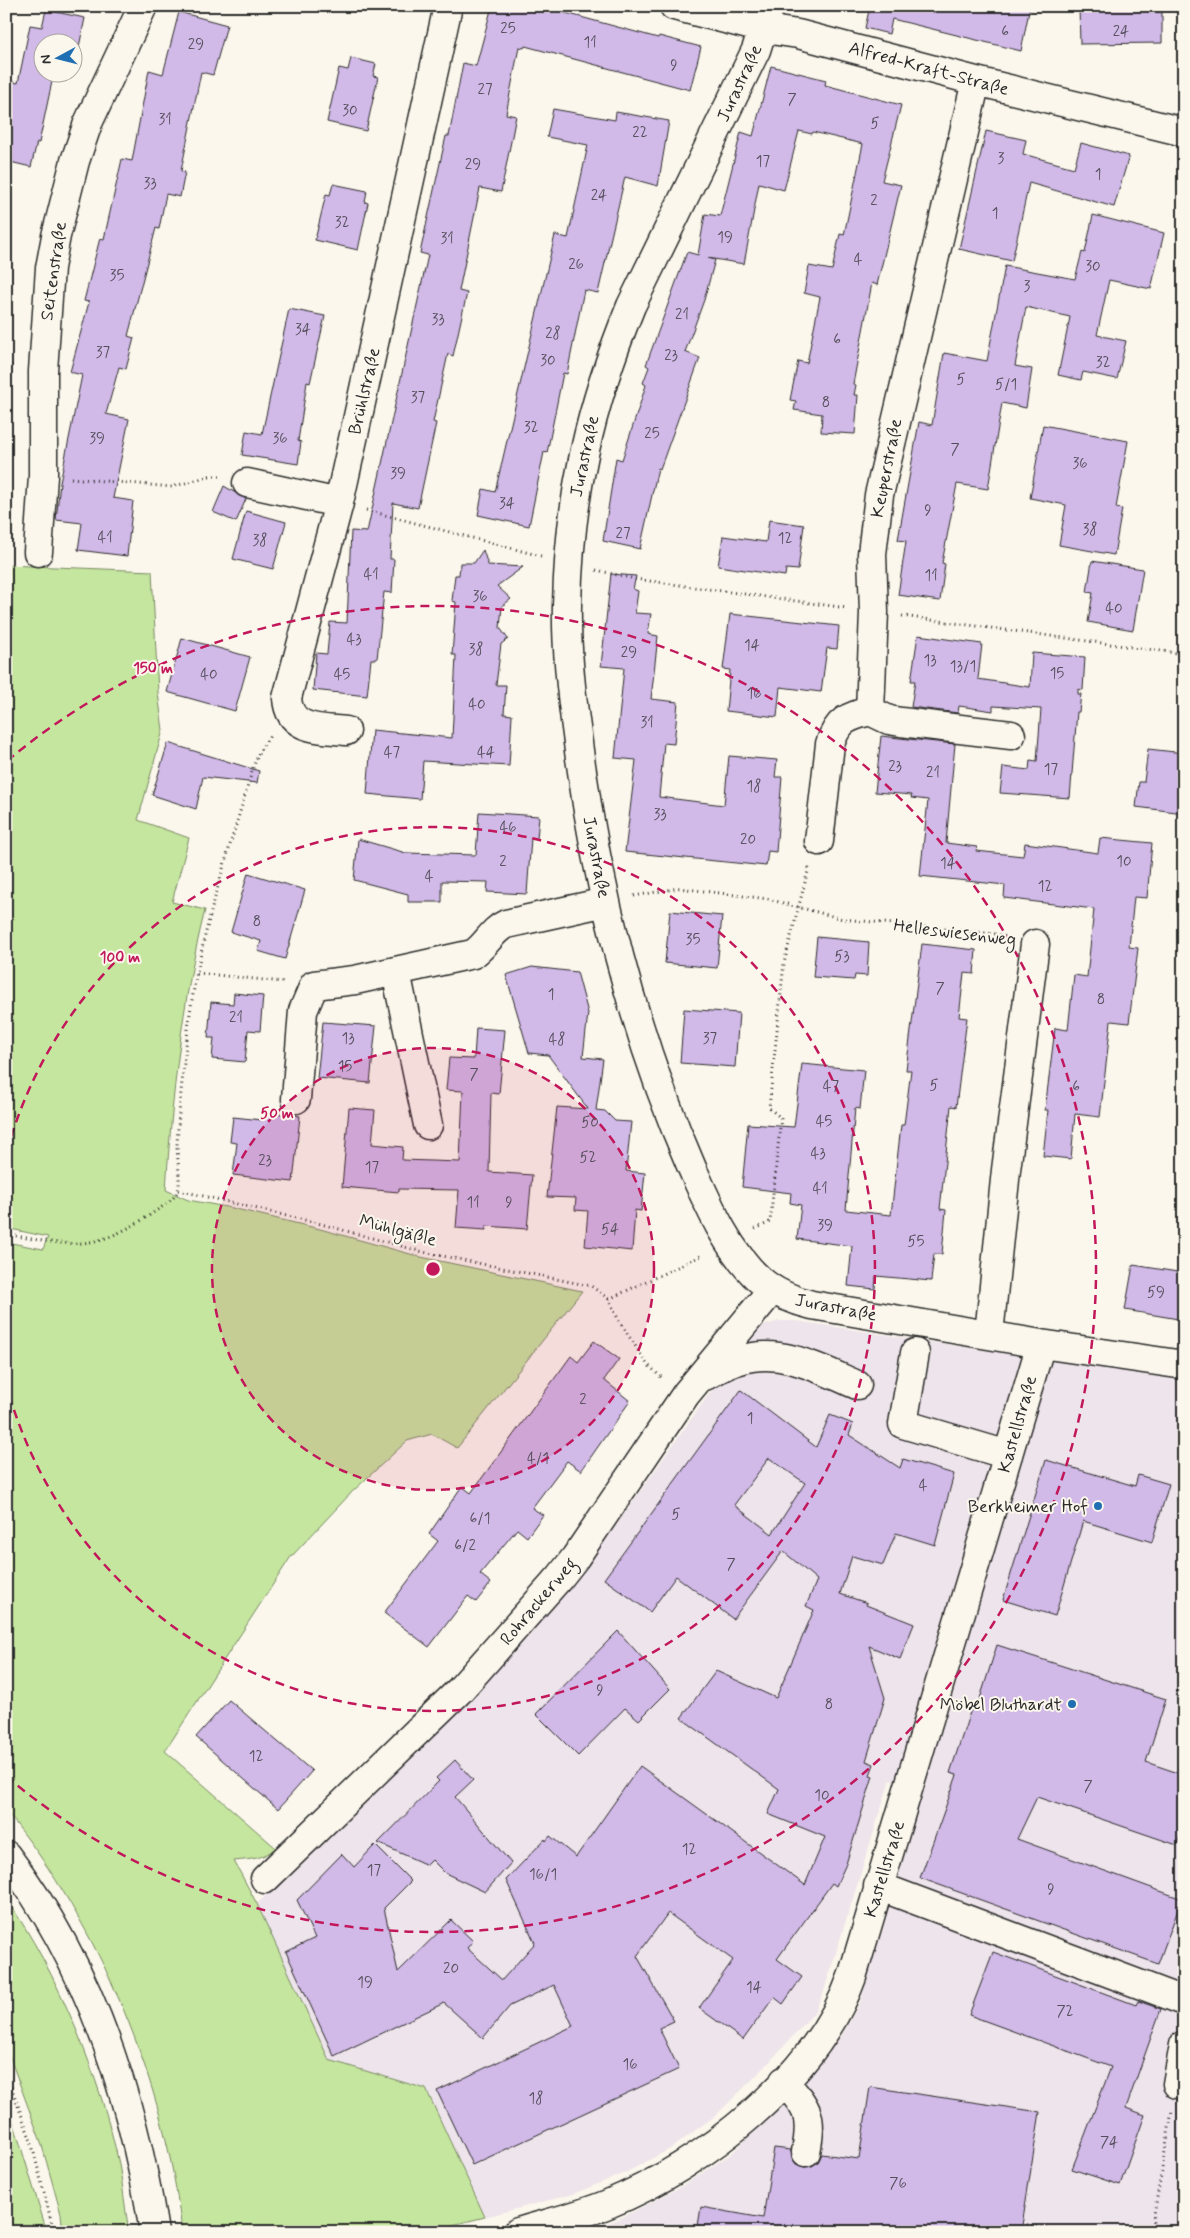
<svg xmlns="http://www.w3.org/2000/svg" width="1190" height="2238" font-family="Mynerve,sans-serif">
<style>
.built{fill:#eee4eb}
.green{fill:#c5e69e;stroke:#788864}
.building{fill:#d1b9e8;stroke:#2b2b2b;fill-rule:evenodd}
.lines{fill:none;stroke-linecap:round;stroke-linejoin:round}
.minor-casing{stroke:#2b2b2b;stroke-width:31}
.major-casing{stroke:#2b2b2b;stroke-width:31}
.path{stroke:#2b2b2b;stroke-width:3;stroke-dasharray:1 4;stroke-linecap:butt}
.minor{stroke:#fbf7ec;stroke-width:28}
.major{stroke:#fbf7ec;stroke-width:28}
.ring{fill:none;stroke:#c2185b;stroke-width:2.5;stroke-dasharray:9 6}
.poi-dot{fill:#1f6fb2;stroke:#fbf7ec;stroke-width:2}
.labels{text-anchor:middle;stroke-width:4;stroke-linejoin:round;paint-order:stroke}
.number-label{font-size:15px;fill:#544e5a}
.street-label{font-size:18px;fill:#2b2b2b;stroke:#fbf7ec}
.poi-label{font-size:18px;fill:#2b2b2b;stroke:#fbf7ec;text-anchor:end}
.centre{fill:#c2185b;stroke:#fbf7ec;stroke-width:2.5}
.ring-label{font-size:15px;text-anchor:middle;font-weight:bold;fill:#c2185b;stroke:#fbf7ec;stroke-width:4;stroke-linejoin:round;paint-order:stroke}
</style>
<rect width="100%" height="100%" fill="#fbf7ec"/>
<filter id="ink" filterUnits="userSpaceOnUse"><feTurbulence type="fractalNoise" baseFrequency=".02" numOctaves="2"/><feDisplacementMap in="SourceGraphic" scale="10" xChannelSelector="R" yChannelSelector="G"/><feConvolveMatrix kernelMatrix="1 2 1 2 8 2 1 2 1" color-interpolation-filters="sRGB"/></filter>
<g filter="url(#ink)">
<!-- built -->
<path class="built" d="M779 1321H797L1184 1381V2181L1177 2232H585L621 2218 679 2188 731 2154 804 2082 842 2035 860 2003 891 1902 892 1881 922 1789 890 1780 823 1994 814 2013 762 2070 715 2116 670 2149 623 2174 573 2194 485 2217 426 2089 329 2060 257 1904 495 1672 587 1566 750 1336 762 1326Z"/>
<!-- green -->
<path class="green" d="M6 565 152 571 158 693 163 730 138 820 189 838 172 902 205 910C182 1001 172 1097 166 1190L188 1200 232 1208 320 1229 421 1257 582 1291 457 1448 432 1434 407 1441 352 1492 290 1558 165 1751 276 1848C260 1860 252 1859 234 1861L257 1904 329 2060 426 2089 485 2217 424 2232H182C166 2084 100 1926 6 1811V1242L43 1249 48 1237 6 1228Z
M6 1899C57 1970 101 2079 119 2164 123 2186 125 2209 129 2232H63L61 2214 41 2142 6 2047Z
M6 2098 47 2232H6Z"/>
<!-- building -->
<path class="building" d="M492 6H540L658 38 659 36 701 47 690 90 525 46 524 48 519 47 506 114 516 116 501 192 480 188 459 291 467 293 453 356 448 354 433 422 436 423 418 508 393 503 390 559H394L392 593 384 592 377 659H371L367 696 313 690 316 653 327 654 330 622 347 623 351 531 367 532 428 255 420 253 446 136H449L463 63 476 66Z
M870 6H1030L1021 51 892 19 889 34 865 28Z
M1079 6H1154V12H1162V43L1080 44Z
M46 10 85 18 74 71H72V42H42V72H54L39 143 37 142 31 167 6 161V98L10 81 18 83 30 25 42 27Z
M179 12 227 25 213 75 201 72 181 171 185 172 180 197 166 194 159 229 156 228 128 336 134 338 126 369 119 367 106 414 129 419 113 498 133 501 127 556 78 550 82 523 56 520 60 483 82 375 70 372 89 302 84 301 100 238 104 239 122 159 132 161 149 70 163 74Z
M351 58 376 64 373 76 378 77 366 131 327 122 339 68 348 70Z
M771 66 826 80 825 85 901 105 882 181 901 185 877 285 872 283 853 384 856 385 854 395H858L855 434 821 432 822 414 794 410 796 401 790 400 798 361 807 363 820 297 804 293 809 266 832 270 840 234 844 235 863 144 813 132 812 134 799 131 784 190 759 183 744 264 708 258 715 260 704 300 685 352 700 358 660 469 658 468 640 549 603 541 616 458 622 460 646 385 643 383 649 367 646 365 687 252 698 255 705 214 720 216 741 132 753 136Z
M553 109 615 120 616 112 669 121 658 186 625 177 598 293 584 290 567 374 563 373 547 453 544 452 529 526 478 515 483 489 495 492 555 235 568 238 588 145 547 137Z
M986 131 1026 140 1023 154 1074 168 1081 143 1129 156 1114 207 1029 183 1012 261 959 249Z
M333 184 367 191 365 202 368 203 358 250 315 240 326 194 330 195Z
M1093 215 1164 233 1151 289 1109 280 1097 335 1126 341 1117 379 1083 372 1081 380 1058 375 1070 317 1026 307 1015 366 1032 369 1026 408 1002 403 988 489 957 484 942 563 945 564 940 601 898 595 906 541 898 540 919 422 932 425 944 353 987 361 1005 266 1075 279 1082 252 1085 253Z
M289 309 325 316 310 383 307 382 298 441 301 442 298 464 242 455 246 431 262 434Z
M1043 425 1128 441 1116 508 1122 509 1114 555 1059 545 1066 505 1030 498Z
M224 486 246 499 236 522 213 512Z
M246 511 286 522 273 569 233 559Z
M769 520 804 525 798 570 786 569 785 576 718 566 723 536 766 542Z
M483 550 488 565 523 567 497 586 511 599 502 606 500 628 508 639 501 644 496 685H506L504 714 512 715 509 766 423 761 420 799 367 794 372 730 452 738 456 655H452L456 602 452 601 455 575H459L460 563H474Z
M1092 561 1143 569 1133 630 1088 622 1093 593 1087 592Z
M611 574 636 576 633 589 638 591 635 613 651 614 648 634 658 636 651 699 678 702 674 744 664 743 659 797 724 805 729 756 777 760 775 777H782L776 852 768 851 766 866 625 852 636 760 615 758 624 668 601 666Z
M730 614 839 626 837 649 827 648 821 692 780 687 777 717 726 711 730 670 723 669Z
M918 635 982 644 978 679 1030 687 1032 653 1085 657 1083 690 1078 689V694H1081L1079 712H1077L1070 798 1000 793 1003 767 1029 770 1030 760 1037 761 1041 709 993 706V711L959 706 958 713 911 707 915 681H911Z
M182 638 250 657 235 711 167 692Z
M881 736 955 744 946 843 977 847 976 851 1023 856 1025 843 1098 853 1100 838 1152 843 1147 898 1134 897 1129 947 1138 948 1129 1023 1111 1021 1100 1117 1075 1114 1071 1159 1043 1156 1048 1110H1045L1055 1028 1068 1030 1074 975 1087 977 1094 909 1004 898 1005 885 920 876 928 800 911 798 912 795 875 792Z
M168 743 259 771 257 783 203 777 196 809 152 795Z
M1148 749 1184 753V813L1136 807 1139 782H1144Z
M479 812 539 816 537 839 531 838 527 894 487 892 488 882 442 881V902H408V894L354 880 358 839 406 853 476 855Z
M248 873 305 890 285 959 258 951 261 941 231 932Z
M670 911 722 916 717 968 665 963Z
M817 937 869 942 867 976 855 975 854 980 813 977Z
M922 944 976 950 974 974 964 973 959 1017 967 1018 956 1107 951 1106 940 1209 946 1210 942 1254H934L931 1281 876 1276 875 1289 848 1286 852 1246 797 1239 801 1205 790 1203 791 1193 742 1187 748 1124 794 1127 802 1064 864 1070 860 1109 855 1108 846 1210 891 1215 901 1125H904L911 1070H906Z
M532 967 577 972 588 1013 583 1057 603 1059 596 1110 605 1111 615 1121 631 1122 626 1171 645 1173 641 1211 635 1210 632 1251 585 1246 588 1211 575 1210 576 1198 547 1197 557 1107 588 1109 548 1055 529 1053 506 975Z
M234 993 263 996 260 1031 248 1030 245 1062 212 1059 214 1038H208L211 1002 233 1004Z
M684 1009 739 1013 735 1067 680 1063Z
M323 1022 376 1026 370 1083 317 1078Z
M476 1028 505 1030 499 1094 491 1093 489 1172 532 1175 527 1229 486 1226V1230L456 1228 459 1190 399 1189V1192L342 1187 349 1108 375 1110 372 1144 403 1147 402 1160 460 1162 463 1091 446 1090 449 1058 474 1059Z
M263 1112 300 1116 293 1182 233 1175 237 1143 230 1142 233 1117 262 1120Z
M1133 1265 1184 1273V1320L1125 1310Z
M594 1341 619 1359 604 1380 630 1401 581 1471 567 1461 532 1508 543 1515 527 1537 517 1529 480 1574 491 1583 476 1602 468 1596 429 1647 384 1613 438 1541 429 1534 462 1486 471 1493 571 1356 578 1362Z
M741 1390 816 1447 830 1415 853 1424 849 1435 900 1468 903 1459 954 1474 935 1545 896 1533 883 1565 852 1556 840 1594 867 1603 866 1605 914 1624 900 1659 869 1646 885 1698 866 1761 874 1764 870 1775 873 1776 846 1864 836 1886 832 1883 777 1959 802 1977 783 2004 774 1997 743 2040 699 2008 733 1960 668 1913 637 1956 674 2021 659 2028 679 2069 472 2165 437 2091 573 2026 554 1985 510 2006 483 2038 444 2003 334 2056 286 1952 315 1938 297 1900 342 1854 354 1867 375 1845 411 1881 384 1908 398 1972 451 1920 473 1941 467 1948 502 1980 535 1943 506 1880 545 1839 546 1841 550 1836 576 1857 640 1766 805 1885 825 1837 768 1814 779 1789 681 1718 716 1671 776 1698 814 1610 806 1606 817 1580 783 1551 733 1619 676 1576 650 1612 604 1579ZM769 1458 805 1483 772 1534 734 1505Z
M1046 1460 1135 1486 1138 1475 1169 1484 1152 1542 1083 1521 1055 1616 1003 1600Z
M618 1631 670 1689 639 1720 625 1708 578 1756 536 1714Z
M997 1645 1166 1699 1146 1762 1184 1775V1824L1177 1845 1037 1797 1017 1839 1182 1899 1158 1964 920 1878 957 1775 950 1773 972 1706 977 1708Z
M229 1700 312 1771 278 1809 196 1737Z
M455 1760 473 1780 455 1797 511 1863 485 1892 445 1873 432 1860 427 1865 378 1843 439 1781 436 1778Z
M993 1952 1136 2005 1138 2001 1161 2009 1126 2108 1145 2115 1120 2185 1072 2169 1111 2067 969 2015Z
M870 2087 1040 2112 1021 2232H697L701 2207 763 2218 774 2148 791 2150 792 2158 796 2164 804 2167 812 2166 818 2162 822 2154 859 2159Z"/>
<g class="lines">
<!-- minor casing -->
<g class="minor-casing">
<path id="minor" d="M674 6 764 29 798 34 976 81 1184 132
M770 6 756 50 631 306C590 406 569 497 567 606 566 649 571 692 577 735 595 882 633 1033 692 1168 709 1206 728 1251 759 1279 774 1293 792 1300 812 1305L1041 1344 1184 1365
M247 483 339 503
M38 552 43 476V371L50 268 56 236 75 161 88 123 143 6
M870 711 889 720 901 722 1011 735
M346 731C320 728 289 731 287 698L339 503 448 6
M819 841 830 744C838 720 847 717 870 711L874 612 872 554 879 495 976 81
M396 972 428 1125
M296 1099 303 1011 314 985 355 980 473 954C486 946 492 930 506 924L606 902
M989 1334 1006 1170 1035 944
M915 1353 903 1424 1008 1455
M705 1376C716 1370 728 1363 740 1360 781 1347 820 1369 857 1385
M265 1879 459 1691 560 1577 575 1558 686 1394 772 1290
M878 1886 1184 2001
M784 2081C808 2109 813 2115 806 2152
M1177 2084 1184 2045
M518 2232C548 2223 579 2216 608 2204 704 2165 817 2076 852 1977L1041 1344"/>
</g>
<!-- major casing -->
<g class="major-casing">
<path id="major" d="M6 1855C90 1965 133 2097 154 2232"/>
</g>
<!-- path -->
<path class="path" d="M6 364 15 366
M71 478 172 487 209 476H220
M366 510 541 556
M596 570 635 579 847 608
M902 616 1184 654
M634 896 679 888 768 899 843 919 996 934 1007 937
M197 973 283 982
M178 1190 321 1224 423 1252 591 1286 609 1299 619 1321 647 1364 662 1378
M755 1229 770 1222 781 1118 769 1108 784 963 809 867
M6 1234C73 1247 94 1252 153 1213 161 1207 175 1200 178 1190 181 1183 177 1155 177 1145 179 1104 184 1062 189 1021 200 934 229 851 253 768L259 752 271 734
M609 1299 703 1255
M6 2073 31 2141 54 2232
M1022 2224 1063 2231 1097 2232
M1151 2232 1172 2111
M1183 2232 1184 2224"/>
<!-- minor -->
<use href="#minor" class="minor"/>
<!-- major -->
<use href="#major" class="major"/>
</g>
</g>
<!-- distance rings -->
<circle cx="433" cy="1269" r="221" fill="#c2185b" fill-opacity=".12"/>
<g class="ring">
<circle cx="433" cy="1269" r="221"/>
<path d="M7 1151A442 442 0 1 1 7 1387"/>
<path d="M7 761A663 663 0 1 1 7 1777"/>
</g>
<!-- markers -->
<g class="poi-dot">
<circle cx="1098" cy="1506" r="5"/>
<circle cx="1072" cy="1704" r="5"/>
</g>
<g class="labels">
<!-- number labels -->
<g class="number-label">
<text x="508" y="33">25</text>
<text x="1005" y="36">6</text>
<text x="1121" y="36">24</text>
<text x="590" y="47">11</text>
<text x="196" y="49">29</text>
<text x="674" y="70">9</text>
<text x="485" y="94">27</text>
<text x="792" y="104">7</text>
<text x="350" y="115">30</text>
<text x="165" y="124">31</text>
<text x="875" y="128">5</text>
<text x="640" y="137">22</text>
<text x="1001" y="163">3</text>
<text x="763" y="166">17</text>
<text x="473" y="169">29</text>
<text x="1098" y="179">1</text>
<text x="150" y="188">33</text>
<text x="599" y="200">24</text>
<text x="874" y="205">2</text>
<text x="995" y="218">1</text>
<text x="342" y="227">32</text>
<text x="725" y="242">19</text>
<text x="447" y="243">31</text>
<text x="858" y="264">4</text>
<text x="576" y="269">26</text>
<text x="1093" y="271">30</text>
<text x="117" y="280">35</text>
<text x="1027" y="291">3</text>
<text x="682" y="319">21</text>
<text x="438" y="324">33</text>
<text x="303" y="334">34</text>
<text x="553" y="338">28</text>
<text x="837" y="344">6</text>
<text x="103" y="357">37</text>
<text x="671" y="360">23</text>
<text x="548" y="365">30</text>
<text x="1103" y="367">32</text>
<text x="961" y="384">5</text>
<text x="1006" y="389">5/1</text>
<text x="418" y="402">37</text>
<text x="826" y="407">8</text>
<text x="531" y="432">32</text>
<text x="652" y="438">25</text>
<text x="97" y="443">39</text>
<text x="280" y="443">36</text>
<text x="955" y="454">7</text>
<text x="1080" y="468">36</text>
<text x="398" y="478">39</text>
<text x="507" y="508">34</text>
<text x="928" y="515">9</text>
<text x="1090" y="534">38</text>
<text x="623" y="538">27</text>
<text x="105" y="542">41</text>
<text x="785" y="543">12</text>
<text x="260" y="545">38</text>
<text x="371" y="579">41</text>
<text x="931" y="580">11</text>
<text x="480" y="601">36</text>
<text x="1114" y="613">40</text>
<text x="354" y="644">43</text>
<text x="752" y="650">14</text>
<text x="476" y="654">38</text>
<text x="629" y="657">29</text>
<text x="930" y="665">13</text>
<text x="963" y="671">13/1</text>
<text x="1057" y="678">15</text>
<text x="209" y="679">40</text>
<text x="342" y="679">45</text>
<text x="754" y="698">16</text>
<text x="477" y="709">40</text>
<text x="647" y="727">31</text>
<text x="392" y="757">47</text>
<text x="486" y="757">44</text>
<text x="895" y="771">23</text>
<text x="1051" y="774">17</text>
<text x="933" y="777">21</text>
<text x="754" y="791">18</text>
<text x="660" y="819">33</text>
<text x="508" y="832">46</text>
<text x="748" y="844">20</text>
<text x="503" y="866">2</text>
<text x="1124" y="866">10</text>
<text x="948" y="868">14</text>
<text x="429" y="881">4</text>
<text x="1045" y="891">12</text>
<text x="257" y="926">8</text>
<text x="693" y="944">35</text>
<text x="842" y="961">53</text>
<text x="940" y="993">7</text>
<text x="551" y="999">1</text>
<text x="1101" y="1004">8</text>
<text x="236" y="1022">21</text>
<text x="348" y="1043">13</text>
<text x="710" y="1043">37</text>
<text x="557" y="1044">48</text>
<text x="345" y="1071">15</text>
<text x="474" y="1079">7</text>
<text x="934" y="1090">5</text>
<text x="831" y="1091">47</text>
<text x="1076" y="1091">6</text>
<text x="824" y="1126">45</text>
<text x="590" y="1127">50</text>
<text x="818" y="1158">43</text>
<text x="588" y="1162">52</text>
<text x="265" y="1165">23</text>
<text x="372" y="1172">17</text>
<text x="820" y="1193">41</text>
<text x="473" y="1207">11</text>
<text x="509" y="1207">9</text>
<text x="825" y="1230">39</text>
<text x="610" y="1234">54</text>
<text x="916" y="1246">55</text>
<text x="1156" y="1297">59</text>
<text x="583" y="1404">2</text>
<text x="750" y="1423">1</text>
<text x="538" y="1463">4/1</text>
<text x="923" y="1490">4</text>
<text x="676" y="1519">5</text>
<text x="480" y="1523">6/1</text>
<text x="465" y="1550">6/2</text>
<text x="731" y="1569">7</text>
<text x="600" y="1695">9</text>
<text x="829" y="1709">8</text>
<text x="256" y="1761">12</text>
<text x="1088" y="1791">7</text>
<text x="822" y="1800">10</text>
<text x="689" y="1854">12</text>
<text x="374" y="1875">17</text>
<text x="543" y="1879">16/1</text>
<text x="1051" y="1894">9</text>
<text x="451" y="1973">20</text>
<text x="365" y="1987">19</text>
<text x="754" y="1992">14</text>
<text x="1065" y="2016">72</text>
<text x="630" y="2069">16</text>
<text x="536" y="2103">18</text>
<text x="1109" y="2147">74</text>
<text x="898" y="2188">76</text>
</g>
<!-- street labels -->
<g class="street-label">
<text transform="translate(929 68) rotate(15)" y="6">Alfred-Kraft-Straße</text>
<text transform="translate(739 83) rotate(-65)" y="6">Jurastraße</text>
<text transform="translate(53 271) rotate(-82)" y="6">Seitenstraße</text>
<text transform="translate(364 391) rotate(-77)" y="6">Brühlstraße</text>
<text transform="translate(584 456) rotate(-78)" y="6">Jurastraße</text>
<text transform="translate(886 468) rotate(-79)" y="6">Keuperstraße</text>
<text transform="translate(597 857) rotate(79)" y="6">Jurastraße</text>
<text transform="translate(955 932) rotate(7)" y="6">Helleswiesenweg</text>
<text transform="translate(398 1230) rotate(15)" y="6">Mühlgäßle</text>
<text transform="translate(836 1307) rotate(11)" y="6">Jurastraße</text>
<text transform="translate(1017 1424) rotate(-74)" y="6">Kastellstraße</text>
<text transform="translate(538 1601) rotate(-50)" y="6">Rohrackerweg</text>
<text transform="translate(884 1869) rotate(-73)" y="6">Kastellstraße</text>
</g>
<!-- poi labels -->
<g class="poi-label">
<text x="1088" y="1512">Berkheimer Hof</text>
<text x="1062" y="1710">Möbel Bluthardt</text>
</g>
</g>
<circle cx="433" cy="1269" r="8" class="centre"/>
<g class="ring-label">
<text x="153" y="673">150 m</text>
<text x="120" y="962">100 m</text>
<text x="277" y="1118">50 m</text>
</g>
<!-- margin -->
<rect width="1190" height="2238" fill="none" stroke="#fbf7ec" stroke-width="25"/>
<rect x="12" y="12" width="1165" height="2213" fill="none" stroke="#2b2b2b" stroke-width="2" filter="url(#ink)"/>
<!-- north arrow -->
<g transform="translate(58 58) rotate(263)"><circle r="24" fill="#fbf7ec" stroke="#a8a59f"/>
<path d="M0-4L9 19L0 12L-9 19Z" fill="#1f6fb2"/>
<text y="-8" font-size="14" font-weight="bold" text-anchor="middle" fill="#2b2b2b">N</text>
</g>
</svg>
